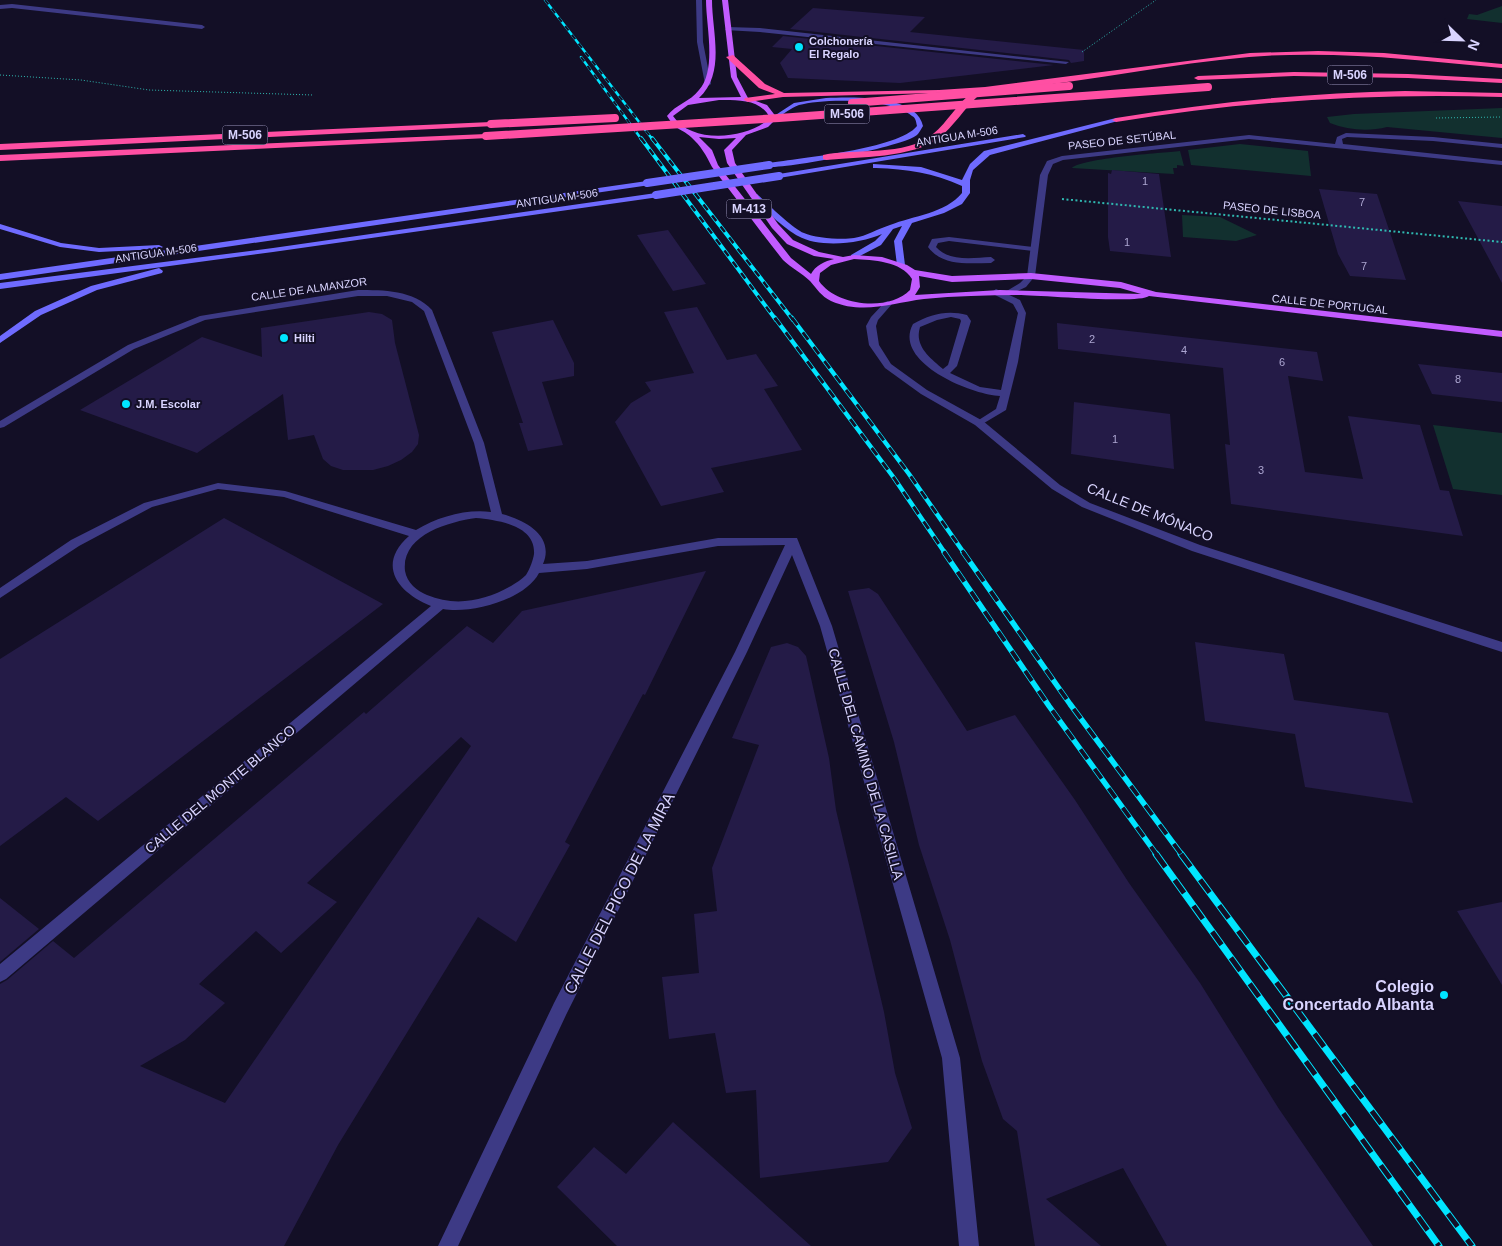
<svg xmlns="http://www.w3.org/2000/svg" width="1502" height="1246" font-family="Helvetica,sans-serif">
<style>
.green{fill:#12302f}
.building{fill:#241b47;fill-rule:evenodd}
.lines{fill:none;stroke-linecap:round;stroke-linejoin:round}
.path-far1{stroke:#2fb8b0;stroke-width:1;stroke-dasharray:1 2;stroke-linecap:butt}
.path{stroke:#2fb8b0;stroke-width:2;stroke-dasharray:2 2.5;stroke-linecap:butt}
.lane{fill:#3d3a85;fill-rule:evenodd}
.street{fill:#3d3a85;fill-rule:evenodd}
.secondary{fill:#6f6bff;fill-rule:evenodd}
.primary{fill:#c25bff;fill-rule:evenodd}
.highway{fill:#ff4fa3;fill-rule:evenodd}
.rail-far4-casing{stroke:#00e5ff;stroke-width:2.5}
.rail-far3-casing{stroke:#00e5ff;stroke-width:4}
.rail-far2-casing{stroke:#00e5ff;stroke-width:4.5}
.rail-far1-casing{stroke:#00e5ff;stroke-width:5.5}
.rail-casing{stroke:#00e5ff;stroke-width:7}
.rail-far4{stroke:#130f26;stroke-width:2;stroke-dasharray:5.5;stroke-linecap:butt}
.rail-far3{stroke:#130f26;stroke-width:2.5;stroke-dasharray:7;stroke-linecap:butt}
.rail-far2{stroke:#130f26;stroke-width:3;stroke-dasharray:9;stroke-linecap:butt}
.rail-far1{stroke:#130f26;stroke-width:4;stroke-dasharray:12;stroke-linecap:butt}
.rail{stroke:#130f26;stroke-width:5;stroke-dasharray:16;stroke-linecap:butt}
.secondary-bridge{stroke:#6f6bff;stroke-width:8}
.highway-bridge{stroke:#ff4fa3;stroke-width:8}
.poi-dot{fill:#00e5ff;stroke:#130f26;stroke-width:2}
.labels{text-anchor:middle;stroke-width:4;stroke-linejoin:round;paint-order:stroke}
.far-poi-label{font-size:11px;font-weight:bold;fill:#d9d4ff;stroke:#130f26;text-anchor:start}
.far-street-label{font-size:11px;fill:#d9d4ff;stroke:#130f26}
.number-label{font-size:11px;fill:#aca6d1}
.shield{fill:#130f26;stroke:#9e99be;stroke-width:1}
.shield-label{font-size:12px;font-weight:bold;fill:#d9d4ff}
.street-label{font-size:14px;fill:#d9d4ff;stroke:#130f26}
.near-street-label{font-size:16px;fill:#d9d4ff;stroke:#130f26}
.near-poi-label{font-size:16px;font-weight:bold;fill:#d9d4ff;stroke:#130f26;text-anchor:end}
</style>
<rect width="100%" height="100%" fill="#130f26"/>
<!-- green -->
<path class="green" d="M1502 6V23L1467 19 1469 14 1477 15Z
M1502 108V138L1387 127C1368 132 1348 130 1330 123L1327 117 1354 114Z
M1240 144 1308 151 1311 176 1191 165 1188 150Z
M1180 151 1184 166 1177 165V168H1173L1174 174 1072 168C1082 158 1162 153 1180 151Z
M1182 215 1220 217 1257 235 1236 241 1183 237Z
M1433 425 1502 433V495L1453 489Z"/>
<!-- building -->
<path class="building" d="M813 8 925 17 910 32 1084 50V61L1071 63 1069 60 790 29Z
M783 36 1054 65 900 83 788 78 780 63 792 49 772 47Z
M1112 170 1159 174 1171 257 1110 251 1108 237V173L1111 174Z
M1319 189 1377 194 1406 280 1350 276 1338 254Z
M1458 201 1502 206V283Z
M668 230 706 284 673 291 637 235Z
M697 307 727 360 756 354 778 386 764 389 802 450 711 468 724 492 661 506 615 422 631 403 651 391 645 382 694 373 664 312Z
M369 312 382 314 392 320 395 343 419 435 418 444 412 452 401 460 388 466 373 470H343L331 466 323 459 314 435 288 440 283 394 197 453 80 410 202 337 262 357 261 328Z
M553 320 574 363V376L542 382 563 445 528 451 519 423H523L492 332Z
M1057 323 1317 352 1323 381 1288 376 1305 472 1363 479 1348 416 1420 425 1440 490 1449 491 1463 536 1231 504 1225 444 1230 445 1223 368 1058 349Z
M1418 364 1502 373V402L1432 394Z
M1074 402 1170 414 1174 469 1071 454Z
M224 518 383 604 98 821 66 797 0 846V659Z
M706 571 645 695 643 694 565 842 570 845 516 942 478 917 338 1145 284 1246H0V984L7 980 53 941 74 958 364 712 366 714 467 626 493 643 522 611ZM461 737 471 746 225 1103 140 1066 185 1040 225 1003 199 984 256 931 281 953 337 902 307 883Z
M869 588 878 594 967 731 1015 715 1075 800 1129 883 1200 983 1279 1109 1373 1246H1167L1123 1168 1046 1199 1101 1246H1035L1017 1131 1003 1119 982 1061 950 940 919 845 894 742 848 591Z
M1195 642 1284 654 1294 700 1388 713 1413 803 1305 787 1295 734 1205 721Z
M787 643 798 647 806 656 829 758 836 810 884 1012 895 1073 912 1128 888 1162 760 1178 756 1090 726 1093 715 1033 669 1039 662 977 699 973 694 914 717 911 712 868 759 745 732 738 771 647Z
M0 898 39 929 0 962Z
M1502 902V985L1457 911Z
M673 1122 761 1201 811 1246H617L557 1187 594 1147 626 1174Z"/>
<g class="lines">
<!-- path-far1 -->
<path class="path-far1" d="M1082 52 1156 0
M0 75 81 80 149 90 313 95
M1436 118 1502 117"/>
<!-- path -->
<path class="path" d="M1062 199 1502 242"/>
<!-- lane -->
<path class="lane" d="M12 4 202 25 205 27 202 29 12 8 0 9V5Z
M949 237 1033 247 1037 249 1033 251 949 241 938 243 936 247C949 262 973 258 991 257L995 260 991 263C969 263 943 267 928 247L932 239Z
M996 289 1020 300 1026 313 1018 362 1006 410 979 426 974 423 996 409 1000 396C971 395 892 362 913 324 931 314 947 310 967 315L971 321 957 366 950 373 980 387 1001 390 1018 313 1013 304 993 294 992 292ZM951 317 960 319 961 321 948 365 943 369C930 358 914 346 920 327L937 320Z"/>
<!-- street -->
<path class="street" d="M696 0H702L703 42 711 84 708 86 705 84 697 42Z
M727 27 760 28 1069 62 1066 64 760 32 725 30Z
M1346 133 1433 137 1502 144V148L1433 141 1347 137 1342 139 1343 144 1502 161V165L1249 139 1063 160 1053 164 1048 175 1035 276 1026 287 1009 295 1005 292 1020 283 1027 276 1040 175 1047 161 1062 156 1249 135 1335 144 1337 137Z
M358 290C383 290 414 290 432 310L484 443 502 514C525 520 555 536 543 564L587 561 718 538H797L832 626 960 1058 979 1246H959L942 1058 820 626 792 555 747 652 566 1015 458 1246H438L554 1003 735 652 785 545 718 546 587 569 539 573C525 600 471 614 443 609L6 979 0 982V964L431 606C398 593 376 565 409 536L284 497 218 489 152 507 79 546 0 598V588L71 540 144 503 218 483 285 491 416 530C438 517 465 509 491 512L474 443 424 311 412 302 387 296H358L205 320 134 349 4 427 0 428V421L128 345 200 316ZM476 518C497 520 536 525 534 554 533 560 530 569 526 575 522 579 516 583 511 586 485 601 455 607 427 595 417 591 407 583 405 571 401 535 448 522 476 518Z
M888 301 892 304 878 320 876 326 879 345 891 364 927 390 983 421 1060 485 1090 503 1200 545 1502 642V652L1192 551 1082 507 1052 489 975 425 921 394 885 368 869 345 866 326 871 317 885 302Z"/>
<!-- secondary -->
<path class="secondary" d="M826 98C851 97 917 94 923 126 921 129 919 133 917 135 903 147 786 169 766 167L765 165 769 163C800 158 899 149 917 126 916 122 916 118 912 116 892 98 824 98 799 105 791 108 783 114 776 119L771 118 794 103Z
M1116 118 1119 120 1118 121 990 155 973 170 970 180V193L962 204 944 213 912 223 902 241 905 265 901 268 897 265 894 241 902 226 893 229 881 245 854 259H851V255L875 241 882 234C860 244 819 248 798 236 788 231 758 205 750 196L757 194C768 204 792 228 804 233 814 238 843 240 854 238 867 236 877 229 890 225 913 216 946 213 962 193V186C933 173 907 169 876 168H873V164L921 167 962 180 970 164 984 151Z
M1023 134 1026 136 1025 137 779 178 775 176 779 174Z
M647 181H650V185L0 280V274Z
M656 193 660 195 659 197 273 252 0 289V283L273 248Z
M0 224 61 243 99 248 159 245 163 247 159 249 99 252 60 247 0 229Z
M159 268 163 271 162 273 97 290 41 315 0 343V336L35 311 91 286Z"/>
<!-- primary -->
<path class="primary" d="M706 0H712C712 32 726 73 699 98L741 97 731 77 722 0H728L737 77 748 98 767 105 777 118 768 127 746 135 732 150 735 163 778 224 793 240 819 252 843 257 854 255 882 257 907 265 915 270 952 276 1031 273 1121 282 1156 292 1502 331V337L1149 296C1139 304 1039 295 1018 295 987 295 955 296 924 299 892 303 863 315 831 301 821 296 817 289 810 281 802 273 791 268 783 260 759 230 736 198 712 167 706 155 701 146 691 137 680 127 677 132 667 116 676 104 690 102 699 90 717 70 706 26 706 0ZM719 100C738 100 761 99 770 118 748 139 692 145 673 116L688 105ZM699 137 719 139 736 138 724 150 727 163 772 228 787 244 814 256 834 259C825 261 815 266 811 274L791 258 718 165 712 150ZM854 259C873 260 901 261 912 279L910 290C889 312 836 306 819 281L820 273 831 265ZM919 276 952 282 1031 279 1120 288 1141 294 1000 290 915 295 920 287Z"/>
<!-- highway -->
<path class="highway" d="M1318 51 1384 53 1502 64V68C1418 60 1334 50 1249 57 1158 65 1067 86 976 92L979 94 978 96C964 109 954 126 939 138 913 158 858 157 826 160L823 159V155C856 148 905 157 933 134 948 122 957 103 973 92L783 97 748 102 744 100 745 98 775 94 759 88 726 57 733 55 765 84 784 93 939 90 985 87 1250 53Z
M1294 72 1408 74 1502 79V83L1408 78 1294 76 1198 80 1194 78 1198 76Z
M1405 91 1502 93V97C1372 93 1244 101 1116 122L1112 120 1116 118C1212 102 1307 93 1405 91Z
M491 122 495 124 494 126 0 150V144Z
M486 134 490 136 489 138 0 161V155Z"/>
<!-- rail-far4 casing -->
<g class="rail-far4-casing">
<path id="rail-far4" d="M545 0 653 140
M581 57 642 140"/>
</g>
<!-- rail-far3 casing -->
<g class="rail-far3-casing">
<path id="rail-far3" d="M641 138 776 320
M652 138 793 320"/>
</g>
<!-- rail-far2 casing -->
<g class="rail-far2-casing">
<path id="rail-far2" d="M775 318 894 478 945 553
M792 318 909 474 964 553"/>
</g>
<!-- rail-far1 casing -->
<g class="rail-far1-casing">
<path id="rail-far1" d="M944 552 1049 706 1157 855
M963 552 1070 704 1182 855"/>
</g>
<!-- rail casing -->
<g class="rail-casing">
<path id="rail" d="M1156 854 1439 1246
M1181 854 1472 1246"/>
</g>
<!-- rail-far4 -->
<use href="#rail-far4" class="rail-far4"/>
<!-- rail-far3 -->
<use href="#rail-far3" class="rail-far3"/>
<!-- rail-far2 -->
<use href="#rail-far2" class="rail-far2"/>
<!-- rail-far1 -->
<use href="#rail-far1" class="rail-far1"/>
<!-- rail -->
<use href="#rail" class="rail"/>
<!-- secondary-bridge -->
<path class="secondary-bridge" d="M647 183 769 165
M656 195 779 176"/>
<!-- highway-bridge -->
<path class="highway-bridge" d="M852 103 1069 86
M491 124 615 118
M486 136 779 118 1208 87"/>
</g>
<!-- markers -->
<g class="poi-dot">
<circle cx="799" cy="47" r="5"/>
<circle cx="284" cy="338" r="5"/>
<circle cx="126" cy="404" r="5"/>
<circle cx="1444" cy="995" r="5"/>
</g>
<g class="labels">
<!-- far-poi labels -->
<g class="far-poi-label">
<text x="809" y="45">Colchonería<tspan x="809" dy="13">El Regalo</tspan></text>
<text x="294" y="342">Hilti</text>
<text x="136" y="408">J.M. Escolar</text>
</g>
<!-- far-street labels -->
<g class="far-street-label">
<text transform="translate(957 136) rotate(-9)" y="4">ANTIGUA M-506</text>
<text transform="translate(1122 140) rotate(-6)" y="4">PASEO DE SETÚBAL</text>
<text transform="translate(557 198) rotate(-8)" y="4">ANTIGUA M-506</text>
<text transform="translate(1272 210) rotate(6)" y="4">PASEO DE LISBOA</text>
<text transform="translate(156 253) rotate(-8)" y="4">ANTIGUA M-506</text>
<text transform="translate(309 289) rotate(-8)" y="4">CALLE DE ALMANZOR</text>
<text transform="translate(1330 304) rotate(6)" y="4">CALLE DE PORTUGAL</text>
</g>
<!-- number labels -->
<g class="number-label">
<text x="1145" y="185">1</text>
<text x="1362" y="206">7</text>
<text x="1127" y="246">1</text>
<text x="1364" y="270">7</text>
<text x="1092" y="343">2</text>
<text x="1184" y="354">4</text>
<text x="1282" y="366">6</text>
<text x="1458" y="383">8</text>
<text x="1115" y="443">1</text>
<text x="1261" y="474">3</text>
</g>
<!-- shield labels -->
<g class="shield">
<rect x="1327.5" y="65.5" width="45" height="19" rx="4"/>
<rect x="824.5" y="104.5" width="45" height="19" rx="4"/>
<rect x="222.5" y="125.5" width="45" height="19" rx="4"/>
<rect x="726.5" y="199.5" width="45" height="19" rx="4"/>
</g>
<g class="shield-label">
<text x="1350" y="79">M-506</text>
<text x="847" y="118">M-506</text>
<text x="245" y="139">M-506</text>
<text x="749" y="213">M-413</text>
</g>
<!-- street labels -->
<g class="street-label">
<text transform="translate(1150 512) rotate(22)" y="5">CALLE DE MÓNACO</text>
<text transform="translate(866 764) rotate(74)" y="5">CALLE DEL CAMINO DE LA CASILLA</text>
<text transform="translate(220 789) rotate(-40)" y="5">CALLE DEL MONTE BLANCO</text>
</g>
<!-- near-street labels -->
<g class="near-street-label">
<text transform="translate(619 893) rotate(-63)" y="6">CALLE DEL PICO DE LA MIRA</text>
</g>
<!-- near-poi labels -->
<g class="near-poi-label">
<text x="1434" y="992">Colegio<tspan x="1434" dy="18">Concertado Albanta</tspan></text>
</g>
</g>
<!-- north arrow -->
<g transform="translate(1462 40) rotate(113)" stroke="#130f26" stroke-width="4" paint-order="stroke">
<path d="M0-4L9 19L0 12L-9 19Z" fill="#d9d4ff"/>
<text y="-8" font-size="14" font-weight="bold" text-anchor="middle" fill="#d9d4ff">N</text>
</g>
</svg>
